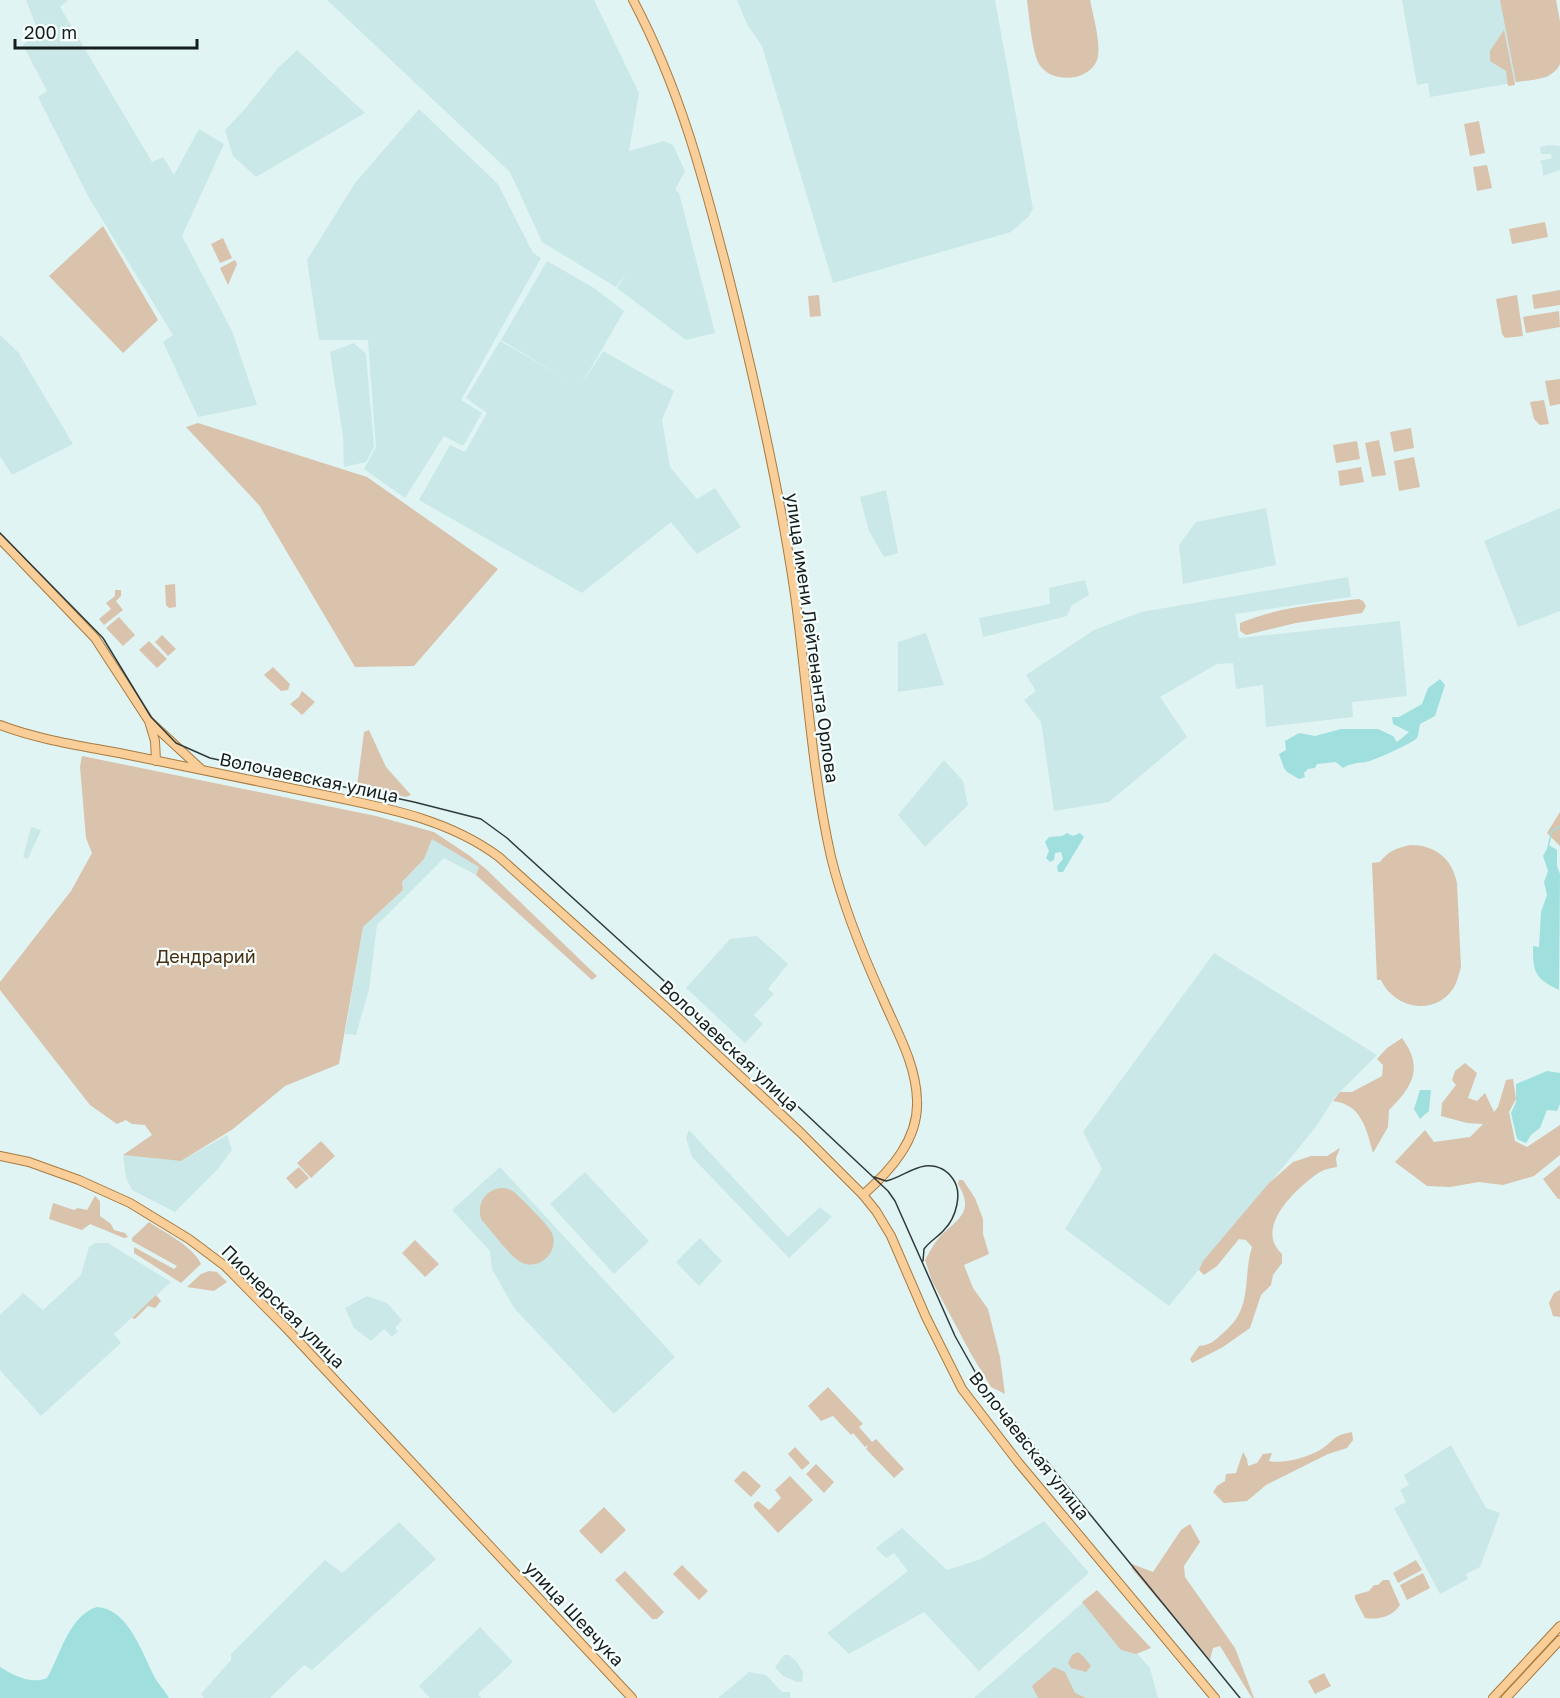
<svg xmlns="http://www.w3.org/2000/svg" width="1560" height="1698" font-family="'Golos Text',sans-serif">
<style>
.built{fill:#cae8e7}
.green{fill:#d9c3ac}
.water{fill:#9fe0df}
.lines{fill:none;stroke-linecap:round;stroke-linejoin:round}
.stream{stroke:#9fe0df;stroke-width:1.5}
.major-casing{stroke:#a87b40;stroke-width:10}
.major{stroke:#face98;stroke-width:8}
.tram{stroke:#313a3a;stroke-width:1.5}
.labels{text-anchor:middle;stroke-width:4.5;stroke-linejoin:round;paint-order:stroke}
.street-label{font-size:18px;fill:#161d1d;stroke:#f7fffe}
.park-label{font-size:18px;fill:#472e0f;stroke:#f7fffe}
</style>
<rect width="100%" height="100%" fill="#e0f4f4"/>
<!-- built -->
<path class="built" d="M26 0H68L60 7 152 162 163 157 174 175 199 129 224 144 182 236 232 331 257 405 198 417 163 342 173 335 89 198 38 97 47 91 23 45 38 31Z
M327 0H594L639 93 629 151 664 141 673 145 685 171 675 190 679 193 715 333 686 340 617 288 627 271 616 287 542 242 510 172Z
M737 0H995L1033 209 1028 217 1011 232 833 283 762 46 747 24Z
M1402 0H1556L1560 21 1558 68 1548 77 1430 97 1428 83 1417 85Z
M297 50 365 113 256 177 233 156 225 130 245 109 278 68Z
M419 109 498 184 533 253 541 258 461 400 482 413 463 446 444 436 405 498 364 469 376 447 368 340H319L307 260 355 183Z
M1549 145 1560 146V170L1543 176 1542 165 1540 161 1552 158 1551 154H1541L1540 147Z
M547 261 594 288 624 311 580 387 603 351 674 391 662 420 670 467 697 499 715 488 741 527 697 554 671 522 582 593 419 500 450 445 465 452 487 413 466 398 500 341 568 380 501 340Z
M0 335 18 352 73 444 12 475 0 456Z
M354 343 366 354 374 447 366 462 344 467 343 437 330 352Z
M886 490 898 553 884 557 869 531 860 497Z
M1266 508 1276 565 1183 584 1179 545 1196 522Z
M1560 508V611L1518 627 1484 541Z
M1348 577 1351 597 1235 614 1239 638 1400 621 1407 696 1352 702 1353 717 1266 727 1263 685 1236 689 1233 663 1217 664 1160 697 1187 737 1109 802 1054 811 1041 722 1024 700 1036 691 1026 675 1094 630 1141 612Z
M1085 580 1089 595 1072 605 1067 616 983 637 979 618 1050 604 1049 588Z
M926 633 944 685 898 692V642Z
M944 760 963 781 968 805 925 847 898 815Z
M31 827 41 830 28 859 23 857Z
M432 838 480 867 476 875 444 858 377 925 369 989 356 1035 345 1034 363 927 403 890 402 882 424 859Z
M757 936 788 964 768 989 774 994 754 1015 763 1024 745 1043 686 988 730 939Z
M1214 953 1377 1055 1335 1097 1315 1128 1169 1306 1065 1229 1102 1169 1083 1132Z
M689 1130 788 1237 820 1207 832 1217 789 1258 692 1157 686 1138Z
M227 1135 232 1150 217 1170 175 1212 132 1190 126 1178 123 1155 181 1161Z
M500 1167 675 1357 614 1414 514 1308 492 1269 490 1251 452 1210Z
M585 1172 649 1241 614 1274 550 1204Z
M700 1238 722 1261 699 1286 676 1262Z
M95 1243H108L171 1282 114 1334 121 1343 41 1416 0 1370V1315L23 1293 43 1310 81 1275 89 1247Z
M367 1296 387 1303 402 1320 395 1328 398 1331 392 1337 384 1329 371 1341 354 1328 345 1308Z
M1451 1445 1486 1508 1500 1513 1480 1567 1466 1574 1468 1579 1440 1594 1394 1508 1406 1502 1400 1490 1409 1485 1404 1475Z
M1044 1521 1089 1573 979 1671 924 1612 849 1654 827 1633 908 1571 894 1553 886 1558 876 1548 902 1528 947 1570 981 1559Z
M399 1522 436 1559 312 1670 304 1665 270 1698H204L201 1694 231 1660V1654L325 1560 342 1573Z
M1088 1598 1150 1668 1158 1698H974Z
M480 1627 513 1662 478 1694 481 1698H430L419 1686Z
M784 1655H789L797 1662 803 1672 802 1682H797L783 1676 775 1667Z
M749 1672 766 1675 782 1692H790V1698H718Z"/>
<!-- green -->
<path class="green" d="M1027 0H1090C1093 15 1102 46 1097 60 1089 82 1051 84 1039 64 1032 51 1029 16 1027 0Z
M1500 0H1556L1560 22V64C1553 80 1531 80 1516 82Z
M1504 30 1515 85 1508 86 1506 71 1490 61V51Z
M1479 121 1485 153 1470 156 1464 124Z
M1487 165 1492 188 1477 191 1473 167Z
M1545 222 1548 237 1512 244 1509 229Z
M103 226 158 320 123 353 49 276Z
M223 238 232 258 220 263 211 244Z
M235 260 237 264 228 285 220 268Z
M1560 290V305L1534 309 1532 295Z
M819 295 821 316 810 317 808 296Z
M1517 295 1523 336 1505 338 1502 334 1496 299Z
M1559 311 1560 327 1526 333 1523 317Z
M1560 379V404L1550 406 1545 381Z
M1544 400 1549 424 1540 425 1534 419 1530 402Z
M198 423 367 477 498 569 414 666 355 667 259 505 186 427Z
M1411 428 1414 448 1394 452 1390 432Z
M1379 440 1386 475 1372 477 1365 443Z
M1357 441 1360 459 1336 463 1333 445Z
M1414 457 1420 487 1399 491 1394 461Z
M1361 467 1364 482 1340 486 1338 471Z
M175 584 176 607 169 608 166 605 165 585Z
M115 590H121V596L116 601 123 610 104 625 99 619 111 609 106 603 115 596Z
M1359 599 1363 601 1366 606 1362 613 1296 623 1246 635 1240 631V623C1278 607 1318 604 1359 599Z
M119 617 135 635 123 646 106 628Z
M162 635 176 649 168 656 155 642Z
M149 641 167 659 157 668 139 650Z
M273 667 290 684 288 690 281 691 264 675Z
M302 691 315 702 302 715 290 704 299 697Z
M369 730 386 767 411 795 406 797 357 786 364 732Z
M82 756 376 816 434 832 470 856 487 870 597 976 592 980 476 875 479 867 432 839 424 859 402 882 403 890 363 927 339 1064 285 1086 233 1129 181 1161 123 1155 152 1135 145 1125 132 1124 126 1120 117 1124 90 1105 0 990V982L71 891 92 853 86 838 80 767Z
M1560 812V846L1547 833Z
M1410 845C1435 845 1452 858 1457 883L1461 967C1459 974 1457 983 1453 989 1433 1017 1394 1008 1381 980H1377L1372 863 1380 862C1388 851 1397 848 1410 845Z
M1402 1038C1424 1068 1413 1086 1389 1110L1388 1127 1373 1153C1366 1128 1362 1105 1333 1101L1340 1092H1352L1382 1076 1383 1065 1377 1059 1387 1048Z
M1465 1063 1477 1073 1468 1098 1477 1101 1485 1093 1494 1112 1498 1107 1506 1080 1513 1079 1516 1099 1509 1112 1515 1141 1527 1147 1560 1125V1155L1534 1176 1503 1185 1479 1182 1450 1187 1427 1186 1395 1162 1425 1130 1434 1142 1470 1137 1483 1124 1467 1123 1441 1116 1442 1103 1456 1085 1452 1080 1455 1071Z
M321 1141 335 1156 311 1178 297 1163Z
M1340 1148 1336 1158 1337 1167C1332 1168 1325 1169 1320 1172 1297 1187 1253 1228 1282 1254V1263L1273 1275 1271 1285 1261 1295 1250 1328 1223 1347 1192 1363 1190 1359 1199 1346C1210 1345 1215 1341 1223 1333 1254 1308 1242 1279 1252 1247L1246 1240 1239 1239 1217 1266 1204 1275 1199 1270 1203 1261 1269 1183 1293 1162 1311 1156H1327Z
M1560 1165V1199H1558L1543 1179Z
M299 1167 309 1178 296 1189 286 1178Z
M959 1180H963L975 1198 983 1219V1234L989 1254 964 1265 973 1288 988 1309 1000 1357 1005 1394 991 1387 971 1354 932 1281 925 1260C929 1253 933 1245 938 1239 956 1219 976 1214 958 1184Z
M501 1188C506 1188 510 1189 514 1192 521 1198 549 1226 552 1233 560 1253 537 1273 519 1261 507 1253 491 1230 481 1219 477 1204 484 1190 501 1188Z
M95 1196 100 1201V1216L111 1224 114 1230 125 1233 128 1237 124 1238 90 1224 82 1230 49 1219 53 1203 74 1210 78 1208 87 1210Z
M149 1222C164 1232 194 1247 201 1264L181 1283 134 1253V1247L174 1269 177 1266 132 1241V1238Z
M415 1240 439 1264 425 1277 402 1253Z
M209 1271 217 1272 227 1282 214 1291 187 1287 201 1274Z
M1560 1290V1317L1553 1316 1549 1303 1554 1293Z
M156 1295 161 1301 155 1308 148 1306 135 1319 132 1318Z
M828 1387 863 1424 859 1427 872 1442 876 1439 904 1469 894 1478 866 1449 868 1445 865 1447 853 1433 851 1435 833 1416 821 1421 808 1406Z
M1352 1432 1353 1440 1347 1448 1328 1454 1266 1485 1247 1501 1224 1503 1213 1492 1217 1486 1225 1481 1226 1474 1236 1473 1243 1452 1247 1459 1248 1466 1257 1463 1263 1454 1272 1453 1269 1461C1284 1464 1306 1458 1320 1450 1336 1440 1331 1436 1352 1432Z
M795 1447 810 1463 802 1470 788 1454Z
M816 1464 834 1482 824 1493 806 1474Z
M743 1471 746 1472 761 1486 751 1497 734 1481Z
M790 1476 813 1500 778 1533 754 1507V1504L758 1501 769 1510 781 1498 775 1490Z
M604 1507 626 1530 601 1554 579 1531Z
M1190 1524 1200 1542 1184 1566 1185 1577 1235 1648 1254 1698H1252L1220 1646 1213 1648 1210 1660 1132 1569V1564L1153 1572 1181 1530Z
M1416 1560 1422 1570 1398 1583 1393 1573Z
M682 1565 708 1591 699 1600 673 1574Z
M625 1571 664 1612 657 1619H652L615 1580Z
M1423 1573 1430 1588 1407 1600 1400 1585Z
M1383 1580H1389L1400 1605C1392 1617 1379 1620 1365 1618L1355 1599V1595L1369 1591 1374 1585H1378Z
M1097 1590 1151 1648 1136 1654 1121 1650 1082 1602Z
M1078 1652 1083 1656 1091 1666 1086 1672 1071 1668 1068 1663 1072 1655Z
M1054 1667 1065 1672 1075 1693 1086 1698H1038L1032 1686Z
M1324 1673 1331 1686 1315 1694 1308 1681Z"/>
<!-- water -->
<path class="water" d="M1440 679 1445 685 1435 716 1420 724C1419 728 1419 734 1417 738 1413 743 1373 761 1366 762 1357 763 1352 763 1343 768L1336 762 1317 764 1315 768 1308 769 1304 773 1305 777 1299 779 1287 772 1284 768 1279 754 1286 750 1285 741 1299 733 1315 736 1341 729H1378L1393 736 1397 742 1409 732 1393 724 1392 717H1399L1422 704 1428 688Z
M1067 833 1073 836 1080 833 1084 837 1063 872H1058L1057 866 1063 859 1061 852 1055 853 1054 860 1050 862 1046 858 1049 851 1045 842 1049 837 1062 836Z
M1549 845 1557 850V866L1560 874 1559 990C1534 978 1533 972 1533 946L1539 947 1541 912 1547 895 1544 882 1548 871 1543 856Z
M1547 1071 1560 1073V1104L1557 1111 1547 1110 1540 1128 1531 1135 1526 1143 1517 1139 1511 1113 1516 1102V1084Z
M1420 1090H1431L1429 1111 1420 1119 1414 1109Z
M97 1607C128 1608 143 1655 155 1678 159 1685 165 1691 169 1698H0V1667C13 1675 32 1685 47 1678 60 1656 69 1615 97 1607Z"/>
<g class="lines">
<!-- stream -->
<path class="stream" d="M1548 847 1552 831 1560 827"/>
<!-- major casing -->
<g class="major-casing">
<path id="major" d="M633 0C680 89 703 177 728 274 754 377 778 482 794 588 807 678 811 768 831 857 843 906 862 953 883 999 897 1032 916 1064 917 1100 919 1139 891 1170 863 1195
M0 539 95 638 149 721 201 769
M149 721 155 741 156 761
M0 725C39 740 83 746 124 754 194 768 264 782 334 797 392 809 451 821 499 857L676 1016 800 1132 863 1195 876 1211 891 1236 926 1317 962 1389 1018 1462 1215 1698
M0 1156 29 1162 79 1180 130 1203 189 1239 225 1266 289 1331 632 1698
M1493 1698 1560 1626
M1506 1698 1560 1640"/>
</g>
<!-- major -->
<use href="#major" class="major"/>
<!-- tram -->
<path class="tram" d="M0 533 103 638 151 717 176 743 210 758 414 802 481 819 507 838 674 990 888 1191 895 1201 955 1336 978 1377 1240 1698
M874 1177 886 1181C900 1178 911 1168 925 1166 937 1165 946 1169 953 1179 963 1193 956 1218 944 1230 938 1237 930 1241 924 1249L923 1261"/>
</g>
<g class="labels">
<!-- street labels -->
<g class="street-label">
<text transform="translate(812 638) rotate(82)" y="6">улица имени Лейтенанта Орлова</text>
<text transform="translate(309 778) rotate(12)" y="6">Волочаевская улица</text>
<text transform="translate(729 1046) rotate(43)" y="6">Волочаевская улица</text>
<text transform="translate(283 1307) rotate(45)" y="6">Пионерская улица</text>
<text transform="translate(1029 1446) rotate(52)" y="6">Волочаевская улица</text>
<text transform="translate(574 1614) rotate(47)" y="6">улица Шевчука</text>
</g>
<!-- park labels -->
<g class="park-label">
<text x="206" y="963">Дендрарий</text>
</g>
</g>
<!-- scale -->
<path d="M15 39v9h182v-9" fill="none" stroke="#161d1d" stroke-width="3"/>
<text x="24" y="39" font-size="18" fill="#161d1d" stroke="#f7fffe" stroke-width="4.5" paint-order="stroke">200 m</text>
</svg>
